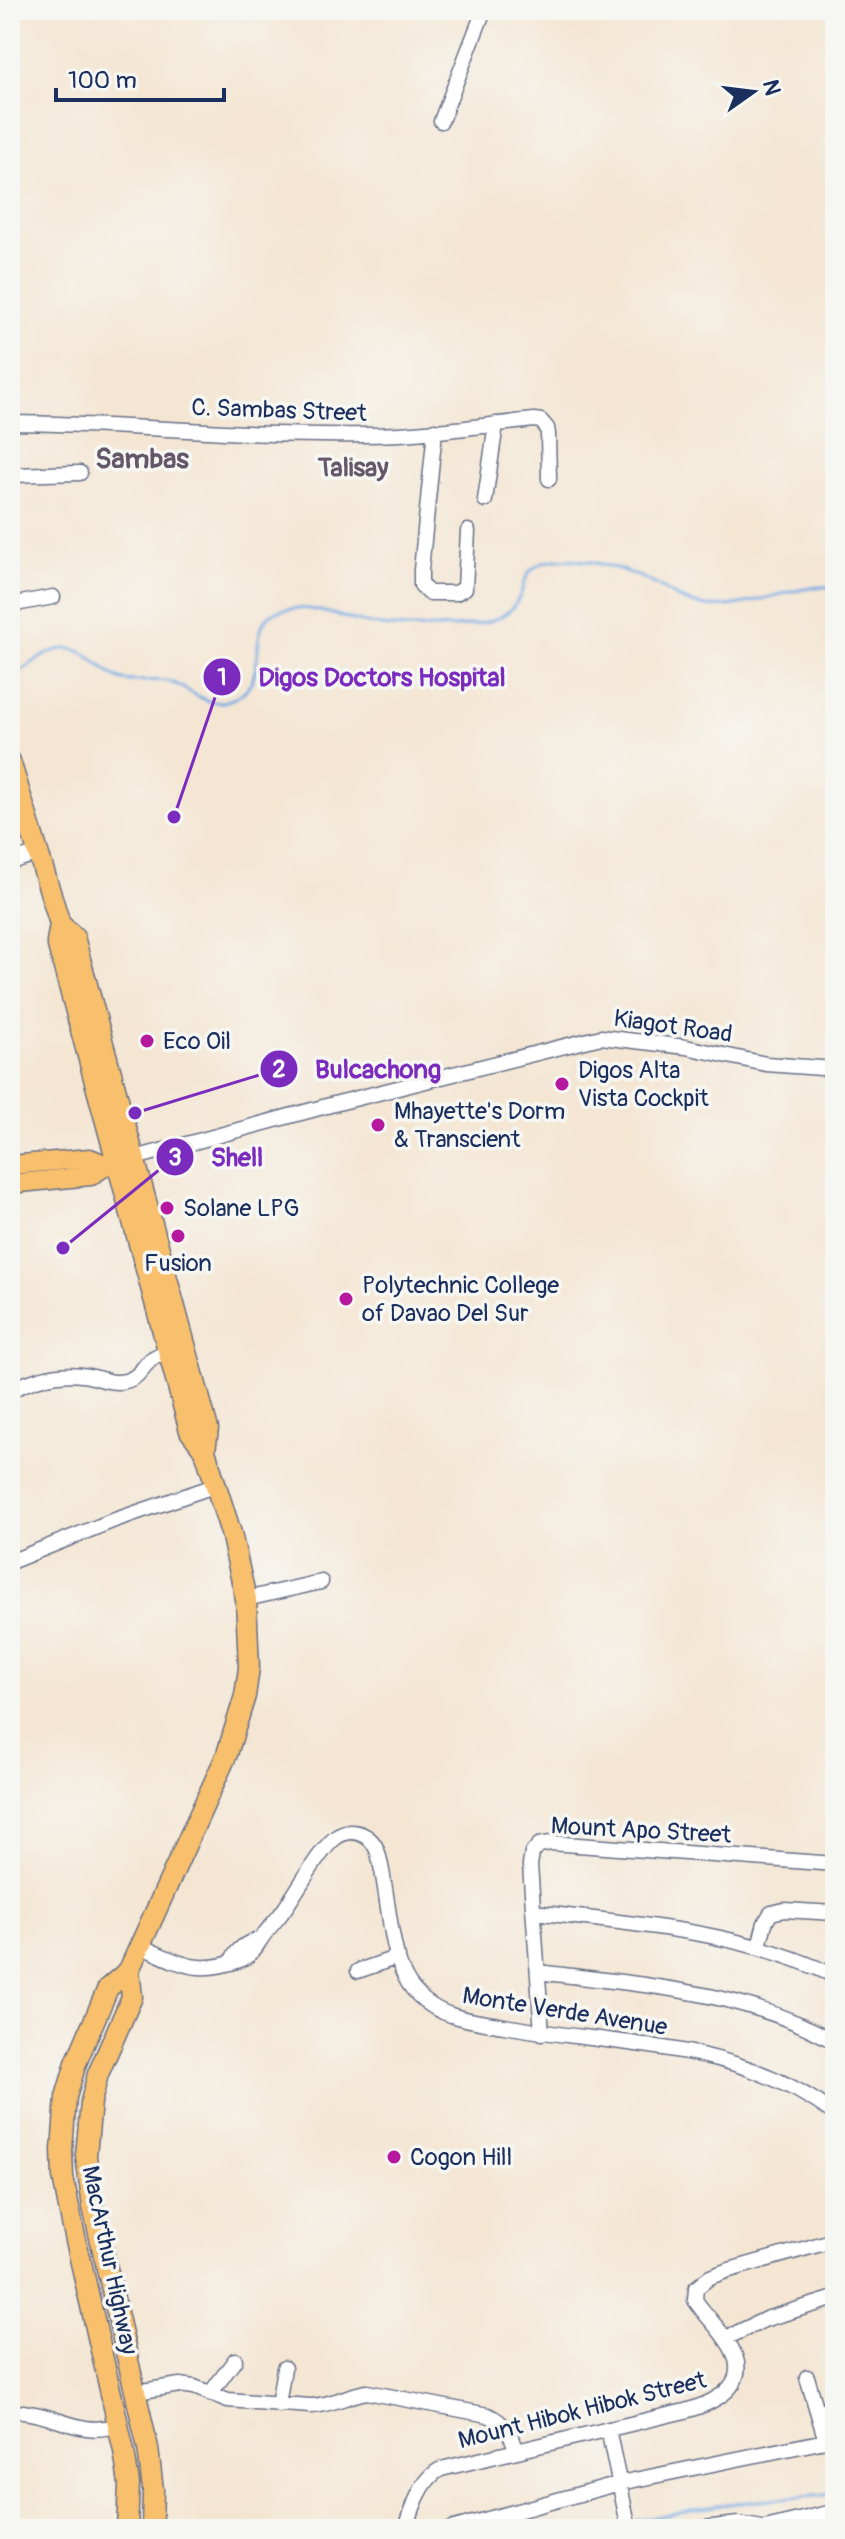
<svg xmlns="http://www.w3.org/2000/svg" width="845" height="2539" font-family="Pangolin,sans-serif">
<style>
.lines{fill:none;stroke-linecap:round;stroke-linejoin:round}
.stream{stroke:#77abe4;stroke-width:3}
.minor-casing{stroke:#676f87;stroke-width:17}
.major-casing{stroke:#676f87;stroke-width:21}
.highway-casing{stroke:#676f87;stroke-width:23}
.minor{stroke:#fff;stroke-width:14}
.major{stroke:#f8bf6c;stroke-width:18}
.highway{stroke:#f8bf6c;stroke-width:20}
.poi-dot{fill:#b5179e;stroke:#f6f6f2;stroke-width:3}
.labels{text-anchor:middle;stroke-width:7;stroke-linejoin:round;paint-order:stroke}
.street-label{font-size:24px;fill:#1b2f5e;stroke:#f6f6f2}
.poi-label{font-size:24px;fill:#1b2f5e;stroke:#f6f6f2;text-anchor:start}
.neighbourhood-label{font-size:26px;font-weight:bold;fill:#64576a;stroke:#f6f6f2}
.quarter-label{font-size:28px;font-weight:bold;fill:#64576a;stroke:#f6f6f2}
.leader{fill:none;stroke:#7b2cbf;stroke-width:3}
.callout-dot{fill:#7b2cbf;stroke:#f6f6f2;stroke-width:3}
.mark-label{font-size:24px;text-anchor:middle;font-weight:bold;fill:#fff}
.callout-label{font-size:26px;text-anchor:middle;font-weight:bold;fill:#7b2cbf;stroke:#f6f6f2;stroke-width:7;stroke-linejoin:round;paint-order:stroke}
</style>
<rect width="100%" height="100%" fill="#f6f6f2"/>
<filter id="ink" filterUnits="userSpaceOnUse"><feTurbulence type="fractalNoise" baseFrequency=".0125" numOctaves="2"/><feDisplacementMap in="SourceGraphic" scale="16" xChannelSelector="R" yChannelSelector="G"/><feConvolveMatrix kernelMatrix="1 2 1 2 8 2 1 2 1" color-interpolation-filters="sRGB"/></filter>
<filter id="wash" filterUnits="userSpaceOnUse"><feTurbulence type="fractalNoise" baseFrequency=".006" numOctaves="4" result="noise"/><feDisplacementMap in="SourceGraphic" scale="32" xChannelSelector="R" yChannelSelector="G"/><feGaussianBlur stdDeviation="1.8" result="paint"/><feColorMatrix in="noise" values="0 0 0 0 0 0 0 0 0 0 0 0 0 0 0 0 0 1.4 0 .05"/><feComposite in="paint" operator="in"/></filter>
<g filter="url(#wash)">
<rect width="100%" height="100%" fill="#f4e6d3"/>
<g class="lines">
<!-- stream -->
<path class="stream" d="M10 678C33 665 57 637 85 654 97 661 107 674 120 679 137 685 156 676 173 683 188 689 206 706 223 702 282 688 236 620 282 610 312 603 342 619 371 624 398 630 427 629 455 627 474 625 497 623 511 609 530 590 516 569 550 561 581 555 629 570 655 584 669 592 682 602 699 605 746 613 788 584 835 587
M635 2521 716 2505 835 2494
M604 2529 621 2524"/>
</g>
</g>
<g filter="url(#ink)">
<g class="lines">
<!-- minor casing -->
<g class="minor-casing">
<path id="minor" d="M441 121 484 10
M10 423C128 424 246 437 364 435 421 435 478 426 534 420L541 421 547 428 548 434 549 479
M435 430 421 570V585L429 593H456L465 588 468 531
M10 475 80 473
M485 500 496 424
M10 605 53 597
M10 862 39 853
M135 1158 334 1104 601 1037 686 1047 766 1064 835 1069
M10 1391C33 1379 56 1372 82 1375 97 1376 110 1385 125 1381 140 1378 142 1366 153 1358 160 1354 170 1352 177 1350
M10 1562 112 1521 217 1485
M246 1599 321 1582
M534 1912C639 1925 738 1930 835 1976
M140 1946C179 1963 196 1976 240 1960 251 1956 255 1948 261 1939 266 1931 274 1923 280 1915 295 1896 317 1853 334 1839 351 1825 372 1834 378 1853 388 1888 389 1947 405 1977 414 1995 432 2009 451 2015 468 2021 487 2023 504 2026 568 2037 633 2041 697 2054 748 2065 793 2083 835 2114
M759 1946 765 1923 771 1913 784 1910 835 1913
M231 1962C237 1949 246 1942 260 1940
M358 1971 398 1957
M538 1972C639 1985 745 1990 835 2042
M542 2033 530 1865 532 1853 539 1845 551 1843 835 1864
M726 2338 766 2319 835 2298
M807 2377 826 2441
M136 2392 180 2385 194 2387 228 2400 310 2406C330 2406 347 2395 367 2392L488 2415C504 2422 511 2434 517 2451
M210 2394 235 2360
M278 2405 284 2368
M23 2412C61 2416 80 2437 119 2425
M608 2429 629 2529
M406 2529C412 2509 421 2479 441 2469L685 2411C721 2401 755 2381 727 2341 717 2326 705 2315 695 2300L696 2288 710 2277 726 2271 835 2240
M451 2529 620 2483 835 2439
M696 2529 739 2524 762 2528
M761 2529 832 2512"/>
</g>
<!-- major casing -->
<g class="major-casing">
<path id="major" d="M10 1165 90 1158 107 1165
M10 1184 91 1176 107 1165 131 1159"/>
</g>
<!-- highway casing -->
<g class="highway-casing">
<path id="highway" d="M10 761 60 924 57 942 190 1431 205 1451 231 1533 246 1599 249 1668 245 1696 227 1754 129 1970 108 1988 76 2063 66 2097 62 2150 63 2177 72 2223 124 2451 129 2484 127 2529
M60 924 74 937 208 1429 205 1451
M129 1970 132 1997 98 2074 91 2102 86 2156 93 2207 148 2448 153 2490 152 2529"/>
</g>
<!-- minor -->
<use href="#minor" class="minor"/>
<!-- major -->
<use href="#major" class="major"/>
<!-- highway -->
<use href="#highway" class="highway"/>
</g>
</g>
<!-- markers -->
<g class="poi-dot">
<circle cx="147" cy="1041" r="8"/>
<circle cx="562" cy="1084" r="8"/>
<circle cx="378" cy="1125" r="8"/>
<circle cx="167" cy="1208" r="8"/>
<circle cx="178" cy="1236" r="8"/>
<circle cx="346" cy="1299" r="8"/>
<circle cx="394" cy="2157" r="8"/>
</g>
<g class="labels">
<!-- street labels -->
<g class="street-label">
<text transform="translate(279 410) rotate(2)" y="8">C. Sambas Street</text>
<text transform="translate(673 1026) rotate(8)" y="8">Kiagot Road</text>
<text transform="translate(641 1830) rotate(3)" y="8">Mount Apo Street</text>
<text transform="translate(565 2011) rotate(9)" y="8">Monte Verde Avenue</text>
<text transform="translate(110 2260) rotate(78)" y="8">MacArthur Highway</text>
<text transform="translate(582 2410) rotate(-14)" y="8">Mount Hibok Hibok Street</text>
</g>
<!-- poi labels -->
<g class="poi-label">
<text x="163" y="1049">Eco Oil</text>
<text x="578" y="1078">Digos Alta<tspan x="578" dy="28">Vista Cockpit</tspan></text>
<text x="394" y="1119">Mhayette's Dorm<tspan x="394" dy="28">&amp; Transcient</tspan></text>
<text x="183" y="1216">Solane LPG</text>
<text x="178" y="1271" text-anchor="middle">Fusion</text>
<text x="362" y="1293">Polytechnic College<tspan x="362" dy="28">of Davao Del Sur</tspan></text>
<text x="410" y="2165">Cogon Hill</text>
</g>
<!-- neighbourhood labels -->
<g class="neighbourhood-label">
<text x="353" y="476">Talisay</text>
</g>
<!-- quarter labels -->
<g class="quarter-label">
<text x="142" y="468">Sambas</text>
</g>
</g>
<!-- callouts -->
<path class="leader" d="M174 817L222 677M135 1113L279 1069M63 1248L175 1157"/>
<g class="callout-dot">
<circle cx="174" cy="817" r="8"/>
<circle cx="135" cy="1113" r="8"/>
<circle cx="63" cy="1248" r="8"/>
<circle cx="222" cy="677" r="20"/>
<circle cx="279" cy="1069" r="20"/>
<circle cx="175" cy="1157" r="20"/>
</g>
<g class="mark-label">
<text x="222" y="685">1</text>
<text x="279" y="1077">2</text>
<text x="175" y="1165">3</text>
</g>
<g class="callout-label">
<text x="382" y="686">Digos Doctors Hospital</text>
<text x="378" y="1078">Bulcachong</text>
<text x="237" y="1166">Shell</text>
</g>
<!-- margin -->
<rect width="845" height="2539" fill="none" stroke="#f6f6f2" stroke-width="40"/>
<!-- north arrow -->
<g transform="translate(753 92) rotate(76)" stroke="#f6f6f2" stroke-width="6" paint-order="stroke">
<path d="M0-6L14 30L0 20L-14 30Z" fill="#1b2f5e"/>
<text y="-12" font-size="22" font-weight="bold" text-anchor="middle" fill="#1b2f5e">N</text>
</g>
<!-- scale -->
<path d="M56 88v12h168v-12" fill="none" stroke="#1b2f5e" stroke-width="4"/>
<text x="68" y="88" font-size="24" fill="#1b2f5e" stroke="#f6f6f2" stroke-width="6" paint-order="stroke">100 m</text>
</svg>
